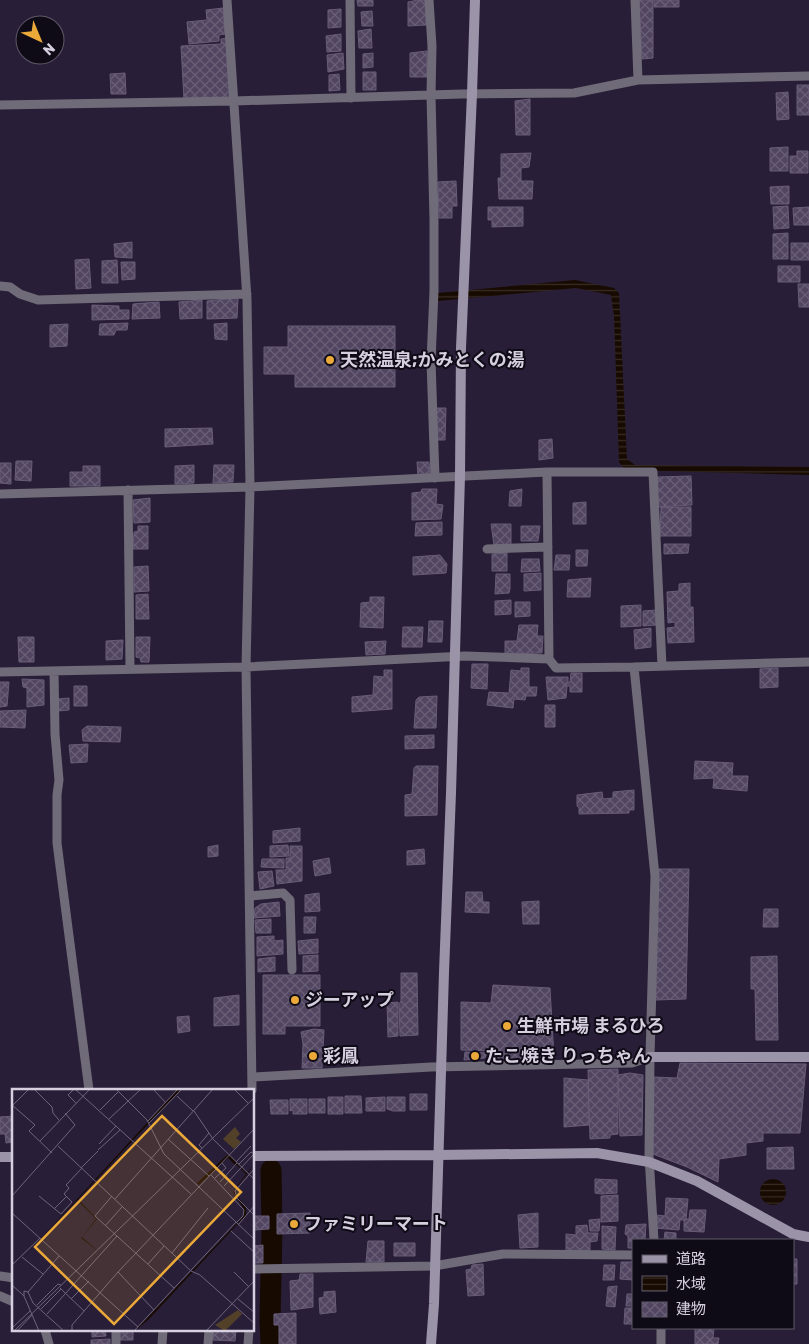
<svg xmlns="http://www.w3.org/2000/svg" width="809" height="1344" font-family="Rubik,'Noto Sans JP',sans-serif">
<style>
.water{fill:url(#water-rules)}
.lines{fill:none;stroke-linecap:round;stroke-linejoin:round}
.river{stroke:#170a00;stroke-width:21}
.building{fill:url(#building-cross-hatch);stroke:#685c79}
.street{stroke:#706b78;stroke-width:9}
.secondary{stroke:#9b93a8;stroke-width:10}
.poi-dot{fill:#eba939;stroke:#0f0b16;stroke-width:2}
.labels{text-anchor:middle;stroke-width:4;stroke-linejoin:round;paint-order:stroke}
.poi-label{font-size:18px;font-weight:bold;fill:#d6cfe0;stroke:#0f0b16;text-anchor:start}
.inset-river{fill:none;stroke:#170a00;stroke-width:2.5}
.inset-road{fill:none;stroke:#6e657b;stroke-width:1}
.view{fill:#eba939;fill-opacity:0.15;stroke:#eba939;stroke-width:2.5}
.inset-edge{fill:none;stroke:#d6cfe0;stroke-width:2.5}
</style>
<defs>
<pattern id="water-rules" width="6" height="5" patternUnits="userSpaceOnUse" patternTransform="scale(1.25)"><rect width="6" height="5" fill="#170a00"/><path d="M0 2.5h6" fill="none" stroke="#382d25"/></pattern>
<pattern id="building-cross-hatch" width="8" height="8" patternUnits="userSpaceOnUse" patternTransform="scale(1.25)"><rect width="8" height="8" fill="#514561"/><path d="M0 0l8 8M0 8l8-8" fill="none" stroke="#695f77"/></pattern>
</defs>
<rect width="100%" height="100%" fill="#291e37"/>
<!-- water -->
<path class="water" d="M575 280 614 288 619 293 627 459 635 465 809 467V475L625 470 619 462 614 316 611 295 576 288 438 301V293Z
M760 1192a13 13 0 1 1 26 0a13 13 0 1 1-26 0Z"/>
<g class="lines">
<!-- river -->
<path class="river" d="M271 1344 270 1320 272 1228 271 1170"/>
</g>
<!-- building -->
<path class="building" d="M357 0H373V6H358Z
M418 0H425L426 25 408 26V2Z
M639 0H653V58L642 59Z
M654 0H679V7H654Z
M223 8 225 34 219 35V41L189 44 187 22 207 20 206 10Z
M341 9V27L328 28V10Z
M372 11 373 26H362L361 12Z
M371 29 372 48H359L358 31Z
M341 34V51L327 52 326 36Z
M228 38 230 98 184 100 181 46 221 44V39Z
M427 51V77H410V53Z
M343 53 344 69 328 72 327 55Z
M373 53V67L363 68V54Z
M363 72H376V90H363Z
M125 73 126 94H111L110 74Z
M339 74 340 90 329 91V75Z
M797 85H809V115H797Z
M788 92 789 119 777 120 776 93Z
M530 99V135H516L515 101Z
M788 147V171H770V148Z
M797 151H808V173H790V156H797Z
M531 153 529 167 521 168V181H533L532 199H499L498 178H501V154Z
M456 181 457 206H452V218H439L438 182Z
M789 186V204H771L770 187Z
M788 206 789 228 774 229 773 207Z
M488 207H523V226L492 227V220H488Z
M809 207V225H794L793 208Z
M788 233V259H773V234Z
M132 242V258L115 257 114 244Z
M791 243H809V260H791Z
M89 259 91 288 76 289 75 260Z
M117 260 118 283H102V261Z
M121 262H135V279L122 280Z
M778 266H800V282H778Z
M798 284H809V307H799Z
M238 298 237 318 207 319V301Z
M202 300V318L180 319 179 302Z
M159 302 160 318 132 319 133 304Z
M92 305 119 306V310H129V319L92 320Z
M128 323 127 330H116L114 335H99L100 324Z
M227 323V340L215 339 214 324Z
M68 324 67 346 50 347V325Z
M288 326H395V387H295V374H264V347H288Z
M435 408H446L445 440H434Z
M212 428 213 444 165 447V429Z
M552 439 553 458 539 460V440Z
M16 461H32L31 481 15 480Z
M417 462H429L430 476 418 477Z
M0 463H11V484L0 483Z
M194 465V483L175 484V466Z
M214 465H234L233 482 213 483Z
M83 466H100V486H70V472H83Z
M691 476 692 505 658 507 657 477Z
M422 489H437L436 504 443 505 441 519 412 520V493L421 492Z
M522 489 521 506H509L510 491Z
M150 498V522L134 523 133 500Z
M586 502V524H573V503Z
M661 507H691V536H660Z
M442 522V535L415 536 416 523Z
M491 524H511V545H494Z
M138 526H148V549H133L134 532 138 531Z
M521 526H540L538 541H521Z
M664 544H689L688 553 664 554Z
M576 550H588L587 566H576Z
M507 553V571H492V554Z
M440 555 447 564 446 573 413 575V557Z
M556 555H570L569 570H554Z
M522 559H539L540 571 521 572Z
M148 566 149 591 134 592V567Z
M541 573V590L524 591V574Z
M496 574H510V589L509 593 495 594Z
M591 578 590 597H567L568 580Z
M690 583V607H693L694 642 668 643 667 628 675 627V622L668 623 667 592 679 591V584Z
M148 594 149 619H136V595Z
M370 597H384L383 628 360 627 361 603 370 602Z
M511 600V614L495 615V601Z
M515 602H530V616L515 617Z
M641 605V626L621 627V606Z
M656 610V625L643 626V611Z
M429 621H443L442 642H428Z
M519 625H538L537 636H543L542 653 505 654V641H517Z
M403 627H423L422 647H402Z
M651 628V647L635 649 634 630Z
M18 637H34V662H19Z
M136 637H150L149 662H141L140 658 136 657Z
M123 640 122 659 106 660V641Z
M386 641 385 654 366 655 365 642Z
M472 664H488L487 689 471 688Z
M521 668H529V687H537L536 696H526L525 700 514 699 513 708 487 705 489 692 509 693 511 670 521 671Z
M778 668V687L760 688V669Z
M384 670H392V709L352 712V697L373 695 374 676 384 677Z
M571 673H582V692H570V686H567L566 698 548 700 546 677H568V683L570 682Z
M22 679 44 680V705L27 707V688L23 687Z
M0 682H9L7 706 0 707Z
M74 686H87V706H74Z
M437 696 436 728H414L416 700 419 697Z
M69 698V710L58 711V699Z
M545 705H555V727H545Z
M26 710 25 728 0 727V711Z
M87 726 121 727 120 742 83 741 82 730Z
M434 735V748L405 749V736Z
M88 744 87 762 71 763 69 745Z
M695 761 733 763 732 776H748L747 791 713 788 714 778 694 779Z
M416 766H438L437 815 405 816V795L412 794 414 768Z
M634 790V810H629V813L579 814V808L577 806V795L602 792 603 799 613 798V792Z
M300 828V841L273 843V831Z
M218 845V856L208 857V847Z
M288 845 289 856 270 857V846Z
M290 846H302V881L277 884 276 870H286V858H290Z
M424 849 425 864 407 865V851Z
M329 858 331 873 315 876 313 861Z
M262 859H284V868L261 867Z
M658 869H689L686 999 655 1000Z
M272 871 274 886 260 889 258 872Z
M466 892H482L483 902H489V913L465 912Z
M319 893 320 911 305 912V895Z
M539 901V924H523L522 902Z
M279 902 280 916 254 918 255 908 261 904Z
M764 909H778V927H763Z
M304 917H316L315 933H304Z
M271 919V933H256L255 920Z
M274 936V941L283 940V954L257 956V937Z
M318 939V953L299 954 298 941Z
M318 955V971L303 972V956Z
M777 956 778 1040H756L755 989H751V957Z
M275 957V971L258 972V959Z
M401 973H417L418 1035 400 1036 399 1004 401 1001Z
M263 975H320V1026H285V1034H263Z
M493 985 550 988 554 1057 494 1059 493 1051 461 1050V1002L491 1003Z
M239 995V1025L214 1026V998Z
M398 1002V1036L388 1037 387 1003Z
M189 1016 190 1031 178 1033 177 1017Z
M314 1029 324 1030 322 1068H302L303 1044 301 1032Z
M465 1052 487 1053 485 1058 464 1060Z
M680 1063 806 1064 800 1133H763V1141L746 1143V1155L719 1159 718 1182 687 1167 653 1154 654 1077 677 1078Z
M618 1069V1134L610 1135V1138L590 1139 588 1070Z
M630 1073 643 1075 642 1135 620 1136 618 1075Z
M564 1078 588 1080 589 1125 564 1127Z
M410 1094H427V1110H410Z
M345 1096H361L362 1113H345Z
M328 1097H343V1114H328Z
M385 1097V1111H366V1098Z
M387 1097H405V1111H393L387 1109Z
M290 1099H307V1114H293V1110L290 1111Z
M309 1099H325V1113H309Z
M270 1100H288V1114H271Z
M14 1116V1142L6 1143 5 1134H0V1117Z
M793 1147 794 1169H767V1148Z
M595 1179 617 1180V1193L601 1194 595 1193Z
M618 1195V1221L601 1222V1196Z
M666 1198 688 1199 686 1220H680L679 1230 655 1228 656 1215 665 1216Z
M690 1210H706L704 1232 684 1231V1219H689Z
M310 1213V1233L277 1234V1214Z
M538 1213V1247L520 1248 518 1215Z
M254 1216H269V1229L254 1230Z
M600 1219 599 1231H590L589 1220Z
M646 1224 645 1240H633V1248H628V1236L625 1234 626 1225Z
M587 1225 588 1233H598L597 1241 590 1242V1250L566 1251V1234L576 1235V1226Z
M602 1226 616 1227 615 1250 602 1249Z
M665 1232 676 1233V1240H664Z
M368 1241H384V1262H366Z
M394 1243H415V1256H394Z
M263 1245V1263H254V1246Z
M793 1259H797V1284H793Z
M621 1262H633V1280L620 1279Z
M483 1264 484 1295 468 1296 466 1270 471 1269 472 1265Z
M604 1265H615L614 1280H603Z
M300 1274H313V1307L291 1310 290 1281 299 1280Z
M617 1286 615 1307 606 1306 608 1287Z
M335 1291 336 1312 320 1314 319 1298 324 1297V1292Z
M627 1294H633V1306H626Z
M625 1308H633V1324H624Z
M296 1313V1344H279V1325H274V1314Z
M695 1328H714L713 1338H719L718 1344H695Z
M92 1330H105L106 1336 92 1337Z
M118 1330H133V1340H118Z
M213 1330H236L235 1341 213 1340Z
M110 1339V1344H91V1340Z"/>
<g class="lines">
<!-- street -->
<path class="street" d="M227 0 247 299 250 487 246 667 252 1090
M350 0 351 98
M429 0 432 46 431 95 434 220V291L431 361 435 478
M635 0 638 80
M0 105 234 101 462 94 574 93 638 80 809 76
M0 286 10 287 20 294 38 300 247 294
M547 472 549 659 556 668 634 667 809 662
M128 490 130 669
M0 494 250 487 547 472H653L662 666
M487 549 548 547
M634 667 655 876 650 1057 649 1156 654 1240
M54 671 55 734 59 780 57 795V843L89 1090
M0 672 246 667 465 656 549 659
M250 896 283 893 290 900 292 970
M252 1077 431 1067 632 1063 650 1057
M254 1269 434 1266 503 1254 633 1255
M0 1276 14 1278
M0 1296 14 1302
M661 1328V1344
M45 1330 49 1344
M116 1344V1330
M162 1344 163 1330
M208 1344 209 1330
M248 1344 249 1330"/>
<!-- secondary -->
<path class="secondary" d="M650 1057H809
M254 1156 439 1155 597 1153 649 1162 697 1181 793 1234 809 1237
M0 1157H14
M431 1344 434 1304 444 972 451 793 460 476 461 348 472 94 475 0"/>
</g>
<!-- markers -->
<g class="poi-dot">
<circle cx="330" cy="360" r="5"/>
<circle cx="295" cy="1000" r="5"/>
<circle cx="507" cy="1026" r="5"/>
<circle cx="313" cy="1056" r="5"/>
<circle cx="475" cy="1056" r="5"/>
<circle cx="294" cy="1224" r="5"/>
</g>
<g class="labels">
<!-- poi labels -->
<g class="poi-label">
<text x="340" y="366">天然温泉;かみとくの湯</text>
<text x="305" y="1006">ジーアップ</text>
<text x="517" y="1032">生鮮市場 まるひろ</text>
<text x="323" y="1062">彩鳳</text>
<text x="485" y="1062">たこ焼き りっちゃん</text>
<text x="304" y="1230">ファミリーマート</text>
</g>
</g>
<!-- overview -->
<g transform="translate(12 1089)">
<rect width="242" height="242" fill="#291e37"/>
<path d="M223 38 228 45 224 49 229 53 222 60 211 50ZM226 221 230 225 213 242 203 236Z" fill="#524128"/>
<path d="M166 0H169L66 110 85 130 70 148 88 164 69 149 84 130 65 111 0 181ZM217 68 235 84 242 76 222 102 234 119V126L137 230 123 242 230 129 232 120 221 103 234 85Z" fill="#170a00"/>
<path class="inset-river" d="M186 95 216 67 225 76"/>
<path class="inset-road" d="M22 0 40 18 41 24 47 31M62 0 56 6 64 14M63 0 179 105M104 0 135 31 152 65 243 151M141 0 154 14M222 0 236 14M165 7 181 22M0 16 23 36 17 42 40 64M1 16 17 0M88 21 106 3M182 22 201 50 243 91M97 30 129 0M136 32 166 0M137 34 170 0M156 50 197 87M28 52 78 0M87 55 104 37M46 57 179 182 188 186 243 235M190 59 187 56 197 44M86 61 108 41M224 73 239 57M69 79 86 62M243 79 223 102 225 109 243 127M199 86 232 121 231 127 224 134M203 89 214 79 210 74M208 93 225 74M212 97 242 65 239 63 227 75M0 107 63 36 53 24M27 107 49 125 60 113 52 105 57 99 54 96 70 79M100 107 83 127 162 199M103 110 201 0M42 120 54 108M0 124 126 238M226 136 243 116M93 137 110 118M219 142 243 164M160 164 196 119M10 168 31 185M136 175 152 157M0 176 28 149M106 183 142 221M222 183 237 198M0 196 12 207 27 242M48 199 72 222M16 203 21 214 52 242M12 207V202L16 203 47 167M59 210 77 192M226 210 243 224M25 216 46 195 49 196M29 220 49 200M35 225 105 147M0 239 18 222M2 242 243 8M5 242 20 226M60 242V236L106 183 243 39M122 242 224 133M194 242 243 191"/>
<path class="view" d="M150 27 229 103 102 235 23 158Z"/>
<rect width="242" height="242" class="inset-edge"/>
</g>
<!-- legend -->
<rect x="632" y="1239" width="162" height="90" fill="#0f0b16" stroke="#5f5967"/>
<rect x="642" y="1255" width="25" height="8" fill="#9b93a8" stroke="#5f5967"/>
<text x="676" y="1264" font-size="15" fill="#d6cfe0">道路</text>
<rect x="642" y="1276" width="25" height="15" fill="url(#water-rules)" stroke="#5f5967"/>
<text x="676" y="1289" font-size="15" fill="#d6cfe0">水域</text>
<rect x="642" y="1302" width="25" height="15" fill="url(#building-cross-hatch)" stroke="#5f5967"/>
<text x="676" y="1314" font-size="15" fill="#d6cfe0">建物</text>
<!-- north arrow -->
<g transform="translate(40 40) rotate(136)"><circle r="24" fill="#0f0b16" stroke="#5f5967"/>
<path d="M0-4L9 19L0 12L-9 19Z" fill="#eba939"/>
<text y="-8" font-size="14" font-weight="bold" text-anchor="middle" fill="#d6cfe0">N</text>
</g>
</svg>
